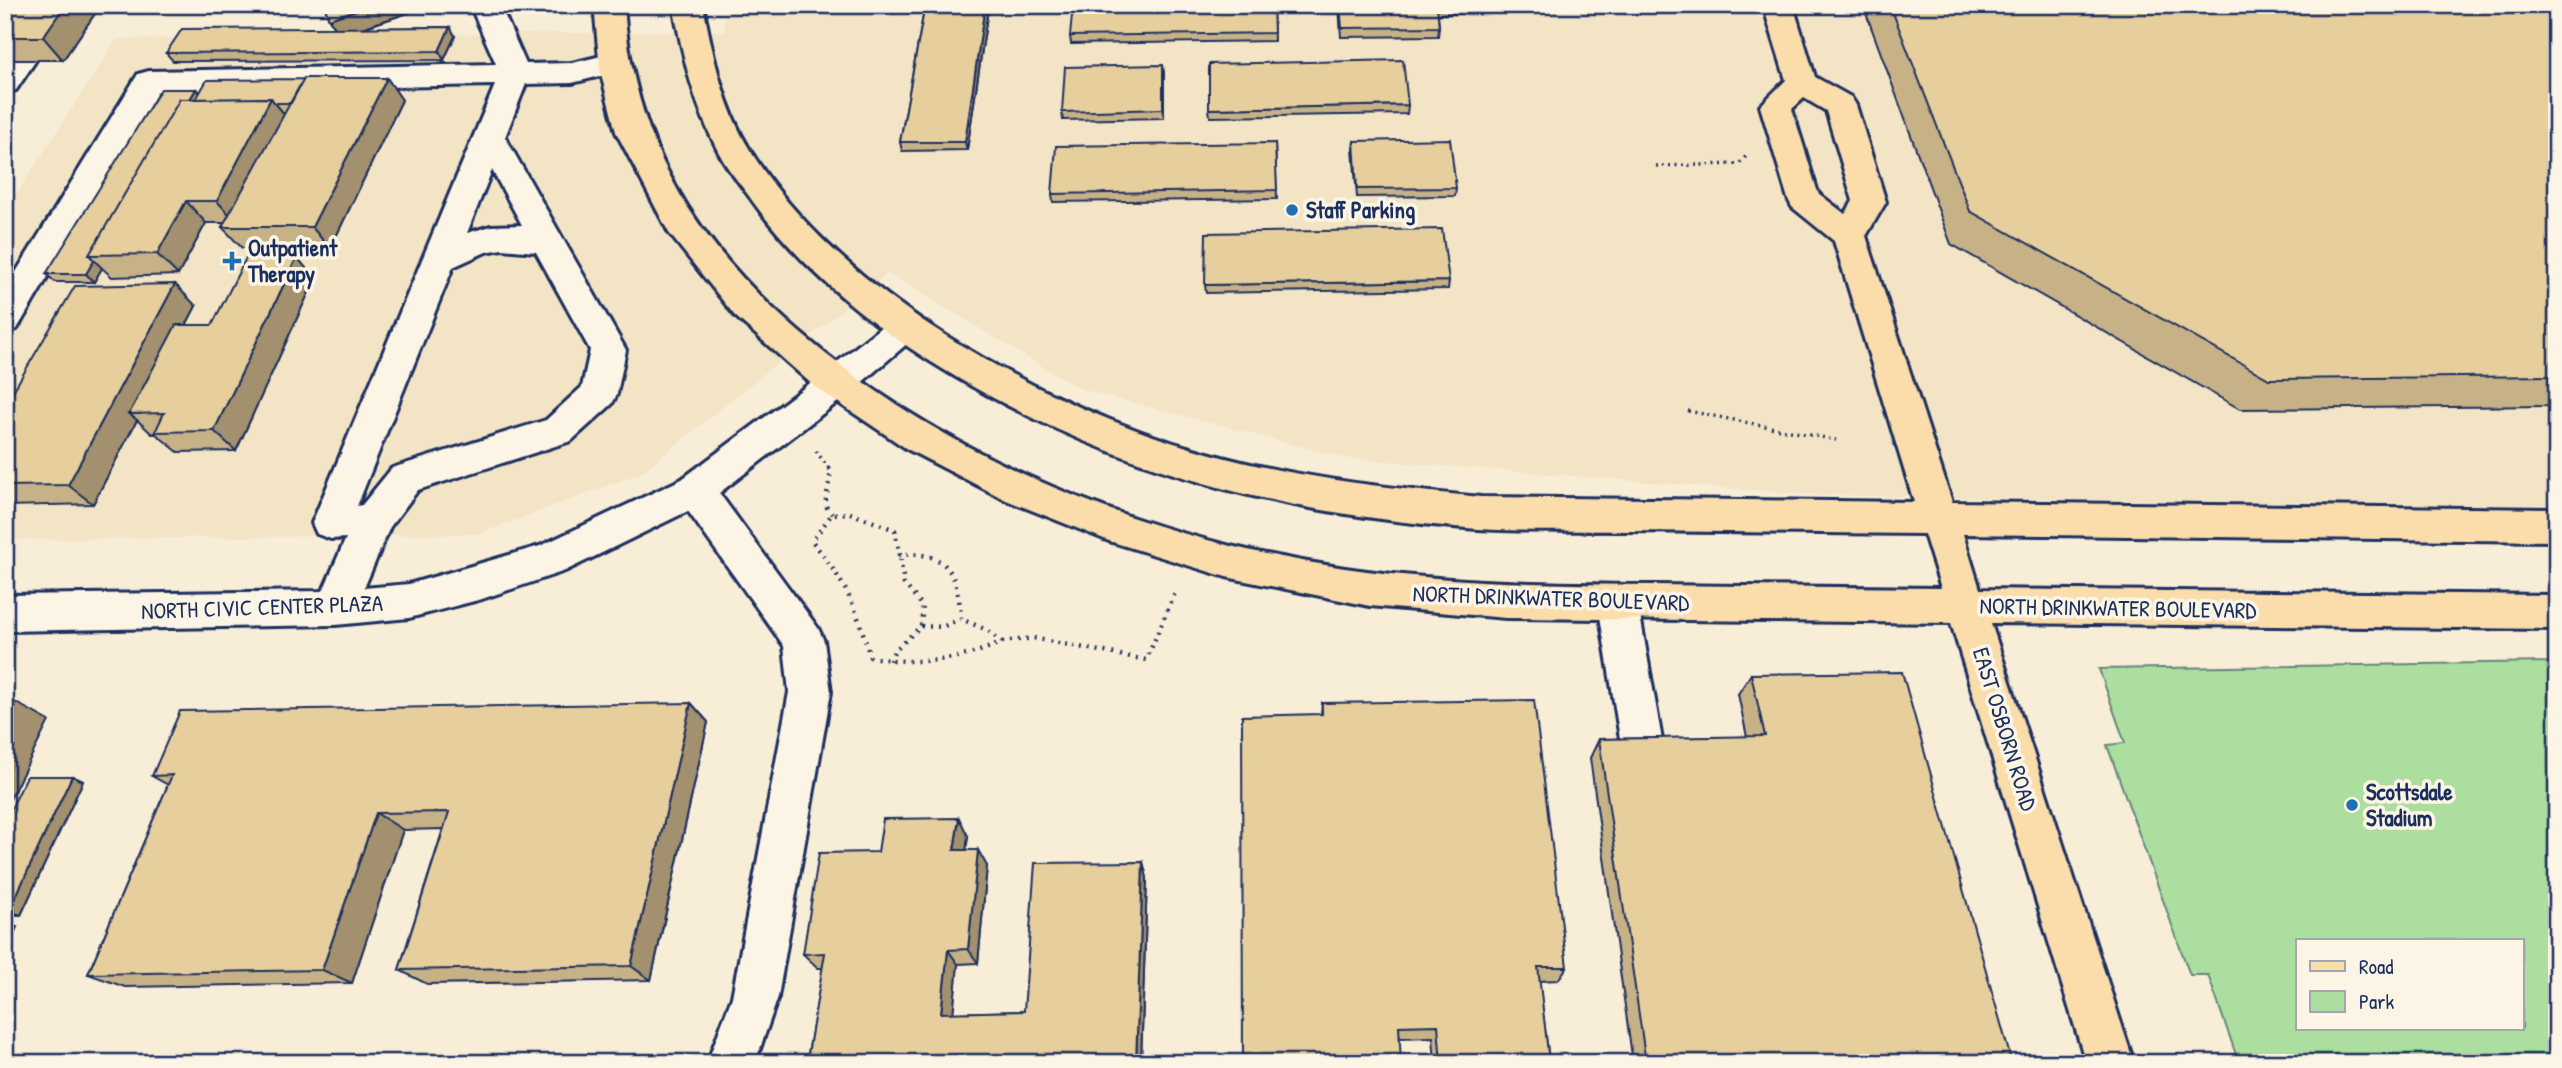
<svg xmlns="http://www.w3.org/2000/svg" width="2562" height="1068" font-family="'Patrick Hand',sans-serif">
<style>
.built{fill:#f3e4c6}
.green{fill:#acde9f;stroke:#64867e;stroke-width:2;fill-rule:evenodd}
.lines{fill:none;stroke-linecap:round;stroke-linejoin:round}
.minor-casing{stroke:#1b2f5e;stroke-width:6}
.major-casing{stroke:#1b2f5e;stroke-width:6}
.path-far1{stroke:#1b2f5e;stroke-width:3.5;stroke-dasharray:2 4.5;stroke-linecap:butt}
.path{stroke:#1b2f5e;stroke-width:4.5;stroke-dasharray:2 6;stroke-linecap:butt}
.minor{fill:#fcf5e5;fill-rule:evenodd}
.major{fill:#faddab;fill-rule:evenodd}
.wall{fill:#c7b187;stroke:#1b2f5e;stroke-width:2}
.shaded-wall{fill:#a2906e;stroke:#1b2f5e;stroke-width:2}
.building{fill:#e7ce9d;stroke:#1b2f5e;stroke-width:2}
.poi-dot{fill:#1f6fb2;stroke:#fcf5e5;stroke-width:2.5}
.labels{text-anchor:middle;stroke-width:7;stroke-linejoin:round;paint-order:stroke}
.poi-label{font-size:23px;font-weight:bold;fill:#1b2f5e;stroke:#fcf5e5;text-anchor:start}
.street-label{font-size:23px;fill:#1b2f5e;stroke:#fcf5e5}
</style>
<rect width="100%" height="100%" fill="#f8edd7"/>
<filter id="ink" filterUnits="userSpaceOnUse"><feTurbulence type="fractalNoise" baseFrequency=".0143" numOctaves="2"/><feDisplacementMap in="SourceGraphic" scale="14" xChannelSelector="R" yChannelSelector="G"/><feConvolveMatrix kernelMatrix="1 2 1 2 8 2 1 2 1" color-interpolation-filters="sRGB"/></filter>
<g filter="url(#ink)">
<!-- built -->
<path class="built" d="M725 5H2557V507L1813 495 1345 458 1080 389 888 273 641 473 479 534 5 540V212L117 39 725 31Z"/>
<!-- green -->
<path class="green" d="M2557 662V1063H2239L2208 975H2190L2107 745 2125 743 2099 669ZM2298 940H2522V1028H2298Z"/>
<g class="lines">
<!-- minor casing -->
<g class="minor-casing">
<path id="minor" d="M470 5H500L526 64 572 63 614 53 625 56 629 63 625 70 572 83 526 84 505 137 626 350 617 394 612 404 571 441 418 490 390 527 364 588 409 584 540 546 682 479 821 375 891 319 903 315 915 319 920 328 915 337 847 395 719 493 818 628 824 641 831 692 778 997 755 1063H707L732 997 789 692 784 646 688 511 565 571 482 599 409 618 335 625 5 631V595L323 591 346 538 331 539 317 534 312 523 495 85 158 91 17 329 5 333V290L138 74 149 71 496 64ZM492 170 522 225 491 226 467 233ZM502 249 536 252 590 350 582 387 546 420 392 468 362 505 357 506 453 267 486 252Z
M21 50 32 53 36 60 16 90 5 93C5 74 0 56 21 50Z
M1618 587 1632 592 1638 604 1665 757 1659 771 1644 777 1629 771 1623 757 1598 604 1604 592Z"/>
</g>
<!-- major casing -->
<g class="major-casing">
<path id="major" d="M594 5H624C633 144 695 242 798 331 949 461 1149 540 1345 568 1448 583 1551 584 1654 585 1750 586 1845 587 1941 588L1924 534C1825 533 1726 532 1627 531 1577 530 1527 532 1478 529 1387 522 1294 509 1207 484 1044 438 847 337 749 196 739 182 727 169 719 153 693 102 684 61 673 5H703C713 56 723 106 750 150 838 294 1045 408 1204 452 1294 478 1388 488 1481 497L1914 502 1834 241 1792 207 1788 199 1760 106 1786 80 1763 5H1793L1815 77 1851 97 1856 105 1886 202 1866 236 1952 502 2557 509V541L1963 534 1980 589 2557 595V629L1991 623 2134 1063H2086L1951 623 1506 618 1370 606 1226 577 1109 541 1006 500 907 449 815 387 735 316 669 233 616 132 600 70ZM1804 98 1826 111 1853 201 1845 214 1818 193 1792 109Z"/>
</g>
<!-- path-far1 -->
<path class="path-far1" d="M1656 166 1739 164 1748 154
M1688 411 1836 440
M816 451 830 470"/>
<!-- path -->
<path class="path" d="M829 468 831 471 825 505 832 514
M850 513 895 530 900 555C949 550 958 575 961 619L987 630 1002 642C959 662 917 665 870 657 855 602 847 586 812 541L832 514Z
M921 626 942 627 960 619
M1002 642 1033 638 1146 660 1175 593
M890 661 894 651 921 626 923 606 904 584 900 555"/>
<!-- minor -->
<use href="#minor" class="minor"/>
<!-- major -->
<use href="#major" class="major"/>
</g>
<!-- wall -->
<path class="wall" d="M5 5H101L63 60H5Z
M324 5H428L429 6 363 28 450 27 455 36 444 60 173 61 166 53 335 28 329 19Z
M925 5H987L988 9 967 150 902 151 900 142Z
M1273 5 1274 41 1071 44 1070 36Z
M1339 5H1546L1545 12 1438 14 1439 27 1438 36 1341 37Z
M1863 5H2557V406L2240 409 1951 244Z
M1164 73V118L1063 120 1062 112Z
M387 78 402 100 330 249 242 248 222 227 224 223H206L178 275 112 277 102 268 94 282H55L46 274 196 89 200 93Z
M1408 105 1407 114 1210 117 1209 109Z
M1354 141 1456 188 1455 196 1357 197 1353 149Z
M1275 143 1277 199 1053 202 1052 194Z
M315 279 236 451 178 452 156 434H152L137 420 93 504 5 506V405L196 306 186 325H212Z
M1449 281 1448 289 1206 293 1205 285Z
M1751 674 2012 1063H1633L1590 758 1599 739 1747 737 1738 694Z
M691 703 708 722 651 980 427 984 399 970 443 829 403 830 352 983 125 987 88 974 168 785 152 776Z
M1322 703 1567 967 1558 980 1539 981 1549 1061 1547 1063H1435L1433 1037 1400 1038 1321 714Z
M72 776 83 781 21 915 5 916V821Z
M968 836 966 850 987 866 978 963 958 964 953 1013 1024 1011 1143 862 1147 878 1141 1063H810L807 1060 823 968H818L803 954 878 852Z"/>
<!-- shaded-wall -->
<path class="shaded-wall" d="M65 5H101L63 60 43 37Z
M371 5H428L429 6 340 35 329 19Z
M985 5H987L988 9 967 150 965 142Z
M450 27 455 36 444 60 439 51Z
M1163 65 1164 73V118L1163 109Z
M387 78 402 100 330 249 312 227Z
M196 89 203 97 97 255Z
M271 98 289 120 237 223 217 201Z
M186 201 206 223 178 275 157 254Z
M297 257 315 279 236 451 214 431Z
M94 260 102 268 94 282 86 274Z
M175 284 196 306 140 414H129L137 420 93 504 68 485Z
M13 701 49 721 5 809V717Z
M691 703 708 722 651 980 631 966Z
M72 776 83 781 21 915 9 911Z
M376 813 403 830 352 983 322 970Z
M959 818 968 836 964 867 954 850Z
M978 850 987 866 978 963 968 949Z
M1143 862 1147 878 1141 1063H1136Z
M5 923 17 927 5 953Z
M948 950 958 964 952 1025 941 1013Z"/>
<!-- building -->
<path class="building" d="M5 5H65L43 37H5Z
M324 5H371L329 19Z
M925 5H985L965 142H900Z
M1073 5H1273L1274 33 1070 36Z
M1340 5H1463L1437 6 1439 27 1342 28Z
M1890 5H2557V376L2269 379 1970 211Z
M450 27 439 51 166 53 182 29Z
M1403 60 1408 105 1209 109V64Z
M1163 65V109L1062 112 1065 67Z
M304 78H387L312 227H222Z
M304 79 291 103H275L271 98 196 99 207 80Z
M161 89H196L190 99H180L89 255 94 260 86 274H46Z
M271 98 217 201H186L157 254 89 255 180 99Z
M1450 139 1456 188 1357 189 1354 141Z
M1275 143 1277 190 1052 194 1056 146Z
M1442 229 1449 281 1205 285 1206 233Z
M297 257 214 431 155 432 164 413 129 414 176 325H212L246 258Z
M175 284 68 485 5 486V405L75 286Z
M1902 672 2012 1063H1646L1599 739 1765 736 1751 674Z
M1534 700 1567 967H1538L1549 1061 1441 1063 1438 1025 1399 1026 1401 1063H1243L1242 716 1322 714V703Z
M5 701H13L5 717Z
M691 703 631 966 399 970 449 812 376 813 322 970 88 974 172 775 152 776 180 711Z
M27 776H72L9 911H5V821Z
M959 818 954 850H978L968 949 948 950 941 1013 1024 1011 1035 863 1143 862 1136 1063H935V1058L807 1060 825 953 803 954 819 853 878 852 883 819Z"/>
</g>
<!-- markers -->
<g class="poi-dot">
<circle cx="1292" cy="210" r="7"/>
<path d="M228.5 250.5h7v7h7v7h-7v7h-7v-7h-7v-7h7z"/>
<circle cx="2352" cy="805" r="7"/>
</g>
<g class="labels">
<!-- poi labels -->
<g class="poi-label">
<text x="1306" y="218">Staff Parking</text>
<text x="248" y="256">Outpatient<tspan x="248" dy="26">Therapy</tspan></text>
<text x="2366" y="800">Scottsdale<tspan x="2366" dy="26">Stadium</tspan></text>
</g>
<!-- street labels -->
<g class="street-label">
<text transform="translate(1551 598) rotate(2)" y="8">NORTH DRINKWATER BOULEVARD</text>
<text transform="translate(262 607) rotate(-2)" y="8">NORTH CIVIC CENTER PLAZA</text>
<text transform="translate(2118 608) rotate(1)" y="8">NORTH DRINKWATER BOULEVARD</text>
<text transform="translate(2005 729) rotate(73)" y="8">EAST OSBORN ROAD</text>
</g>
</g>
<!-- margin -->
<rect width="2562" height="1068" fill="none" stroke="#fcf5e5" stroke-width="28"/>
<rect x="14" y="14" width="2534" height="1040" fill="none" stroke="#1b2f5e" stroke-width="2.5" filter="url(#ink)"/>
<!-- legend -->
<rect x="2296" y="939" width="228" height="91" fill="#fcf5e5" stroke="#a2a6af" stroke-width="2"/>
<rect x="2310" y="961" width="35" height="10" fill="#faddab" stroke="#a2a6af" stroke-width="2"/>
<text x="2359" y="974" font-size="21" fill="#1b2f5e">Road</text>
<rect x="2310" y="991" width="35" height="21" fill="#acde9f" stroke="#a2a6af" stroke-width="2"/>
<text x="2359" y="1009" font-size="21" fill="#1b2f5e">Park</text>
</svg>
